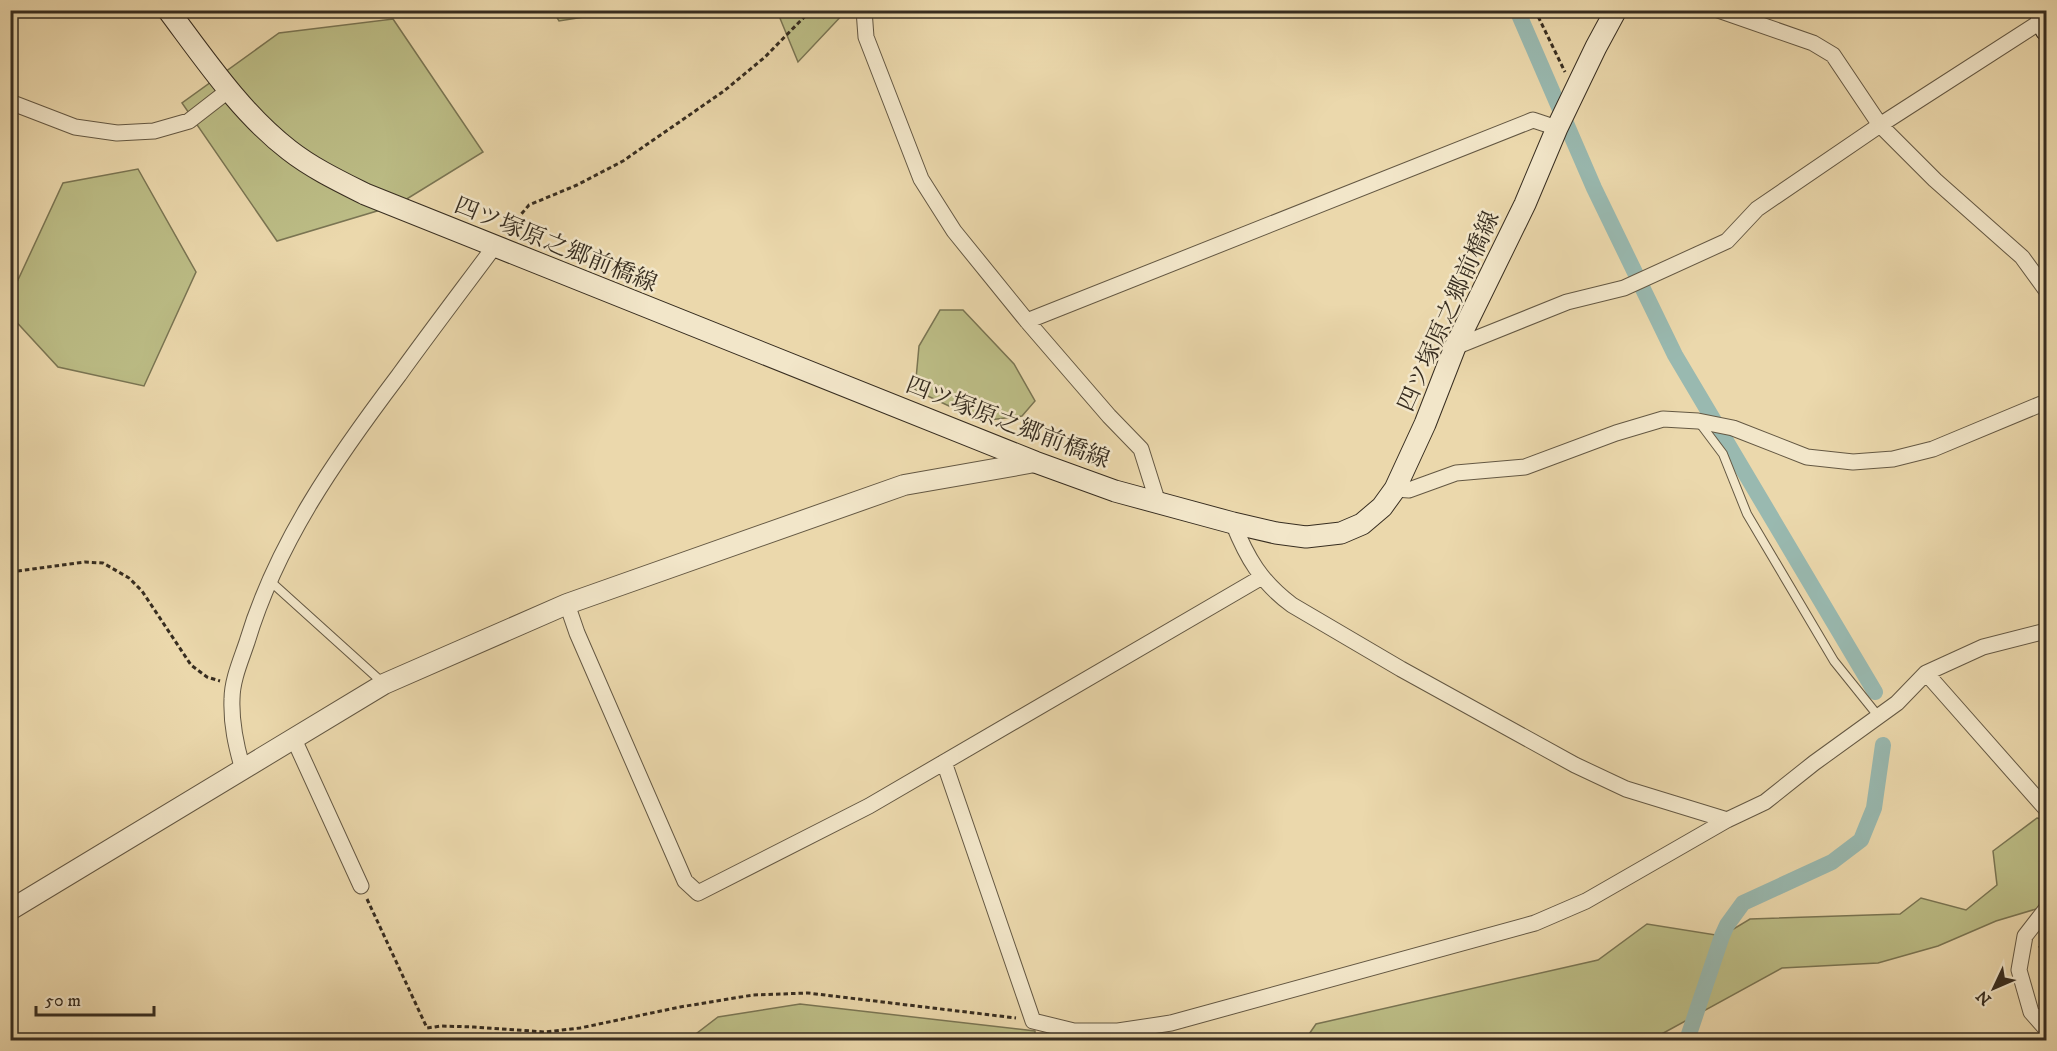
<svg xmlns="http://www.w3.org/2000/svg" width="2057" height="1051" font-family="'IM FELL DW Pica','Noto Serif JP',serif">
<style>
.green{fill:#bcbd86;stroke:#7a7553;stroke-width:1.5}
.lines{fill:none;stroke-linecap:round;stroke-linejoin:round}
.canal{stroke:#99b9b0;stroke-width:16}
.service-casing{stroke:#645843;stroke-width:10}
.minor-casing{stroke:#645843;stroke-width:17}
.tertiary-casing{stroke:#645843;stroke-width:22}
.secondary-casing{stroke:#372d20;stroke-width:23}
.path{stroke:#372d20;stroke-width:3;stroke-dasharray:4.5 3;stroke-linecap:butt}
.service{stroke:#f2e6c9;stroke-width:8}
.minor{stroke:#f2e6c9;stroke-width:15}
.tertiary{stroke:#f2e6c9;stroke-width:20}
.secondary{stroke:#f2e6c9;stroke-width:21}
.labels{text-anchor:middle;stroke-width:5;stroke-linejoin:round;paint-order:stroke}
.street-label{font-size:24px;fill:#372d20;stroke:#f2e6c9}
</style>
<rect width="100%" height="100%" fill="#ebd8ac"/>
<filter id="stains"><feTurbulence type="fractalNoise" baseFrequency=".00333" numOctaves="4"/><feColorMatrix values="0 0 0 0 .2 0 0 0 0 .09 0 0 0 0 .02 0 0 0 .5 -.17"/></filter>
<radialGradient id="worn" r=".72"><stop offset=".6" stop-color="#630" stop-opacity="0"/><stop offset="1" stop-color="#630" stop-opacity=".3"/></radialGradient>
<!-- green -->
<path class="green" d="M553 11H622L559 21Z
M777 11H846L798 62Z
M393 19 483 152 397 205 277 241 182 103 279 33Z
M138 169 196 272 144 386 58 367 10 315 11 295 63 183Z
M940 310H963L1014 364 1035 401 1022 416 989 420 966 414 915 390 919 346Z
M2037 818 2046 820V906L1996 921 1938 946 1878 963 1782 968 1658 1036 1653 1040H1305L1316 1024 1598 960 1647 924 1722 936 1750 919 1900 914 1921 898 1966 910 1997 885 1993 851Z
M800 1004 1035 1031V1040H688L718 1017Z"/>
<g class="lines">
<!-- canal -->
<path class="canal" d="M1517 10 1594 188 1675 355 1875 692
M1687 1040 1722 936 1727 925 1743 903 1832 862 1861 840 1874 808 1883 745"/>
<!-- service casing -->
<g class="service-casing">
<path id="service" d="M1699 422 1723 454 1747 514 1834 661 1879 717
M270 581 383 683"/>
</g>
<!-- minor casing -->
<g class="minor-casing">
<path id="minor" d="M864 10 866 37 921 179 954 231 1027 321 1109 416 1141 449 1158 503
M1718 10 1813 43 1833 55 1880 125 1935 180 2022 257 2046 290
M10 102 75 127 117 133 154 131 189 121 229 90
M1027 321 1533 120 1557 128
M1455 347 1567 302 1624 288 1727 241 1757 209 1880 125 2043 20
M1395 489 1409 490 1456 473 1525 467 1616 433 1663 419 1698 421 1733 428 1807 457 1853 462 1893 459 1933 449 2046 402
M1233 523C1247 558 1261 582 1292 605L1401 669 1575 765 1626 789 1727 820
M567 604 577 633 685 881 698 893 869 806 1262 577
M1926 673 2046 809
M293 737 361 886
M944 762 1033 1021 1074 1031H1118L1171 1023 1535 923 1586 901 1727 820 1765 802 1814 763 1897 703 1926 673 1983 647 2046 631
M243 770C236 746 231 724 232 699 232 680 241 660 247 642 277 542 337 457 399 375 430 332 462 290 494 247
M2046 909 2025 936 2019 970 2031 1012 2046 1029"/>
</g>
<!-- tertiary casing -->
<g class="tertiary-casing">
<path id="tertiary" d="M10 910 384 684 567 604 904 485 1035 462"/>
</g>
<!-- secondary casing -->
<g class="secondary-casing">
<path id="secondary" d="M168 10C204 58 241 113 289 150 312 168 339 181 365 194L1035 462 1115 491 1233 523 1276 533 1306 537 1341 533 1362 524 1382 507 1395 489 1425 424 1455 347 1525 204 1557 128 1596 47 1616 10
M2039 10 2046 30"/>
</g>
<!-- path -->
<path class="path" d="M1535 10 1565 72
M507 231 529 205 577 185 623 161 724 91 765 57 811 10
M10 572 85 562 103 563 129 578 142 591 191 665 207 677 220 681
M367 899 427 1028 441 1026 474 1027 545 1032 580 1028 680 1007 753 995 808 993 1016 1018
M2039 948 2046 942"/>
<!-- service -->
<use href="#service" class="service"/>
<!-- minor -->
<use href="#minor" class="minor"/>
<!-- tertiary -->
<use href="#tertiary" class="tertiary"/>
<!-- secondary -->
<use href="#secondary" class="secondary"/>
</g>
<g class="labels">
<!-- street labels -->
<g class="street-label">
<text transform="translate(556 244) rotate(22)" y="8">四ツ塚原之郷前橋線</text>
<text transform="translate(1448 311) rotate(-66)" y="8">四ツ塚原之郷前橋線</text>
<text transform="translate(1008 422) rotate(21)" y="8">四ツ塚原之郷前橋線</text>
</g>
</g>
<!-- margin -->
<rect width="2057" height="1051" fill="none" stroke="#ebd8ac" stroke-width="36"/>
<rect x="12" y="12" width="2033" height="1027" fill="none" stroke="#372d20" stroke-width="3"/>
<rect x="18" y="18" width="2021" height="1015" fill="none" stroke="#372d20" stroke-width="1.5"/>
<!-- north arrow -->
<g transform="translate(1994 988) rotate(226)" stroke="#f2e6c9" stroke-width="4.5" paint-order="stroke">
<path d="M0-4.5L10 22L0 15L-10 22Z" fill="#372d20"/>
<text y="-9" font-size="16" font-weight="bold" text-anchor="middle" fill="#372d20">N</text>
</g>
<!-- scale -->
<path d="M36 1006v9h118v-9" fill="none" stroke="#372d20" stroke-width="3"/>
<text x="45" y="1006" font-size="18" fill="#372d20" stroke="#f2e6c9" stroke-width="4.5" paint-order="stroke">50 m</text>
<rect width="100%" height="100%" filter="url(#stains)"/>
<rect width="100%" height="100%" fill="url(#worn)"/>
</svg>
